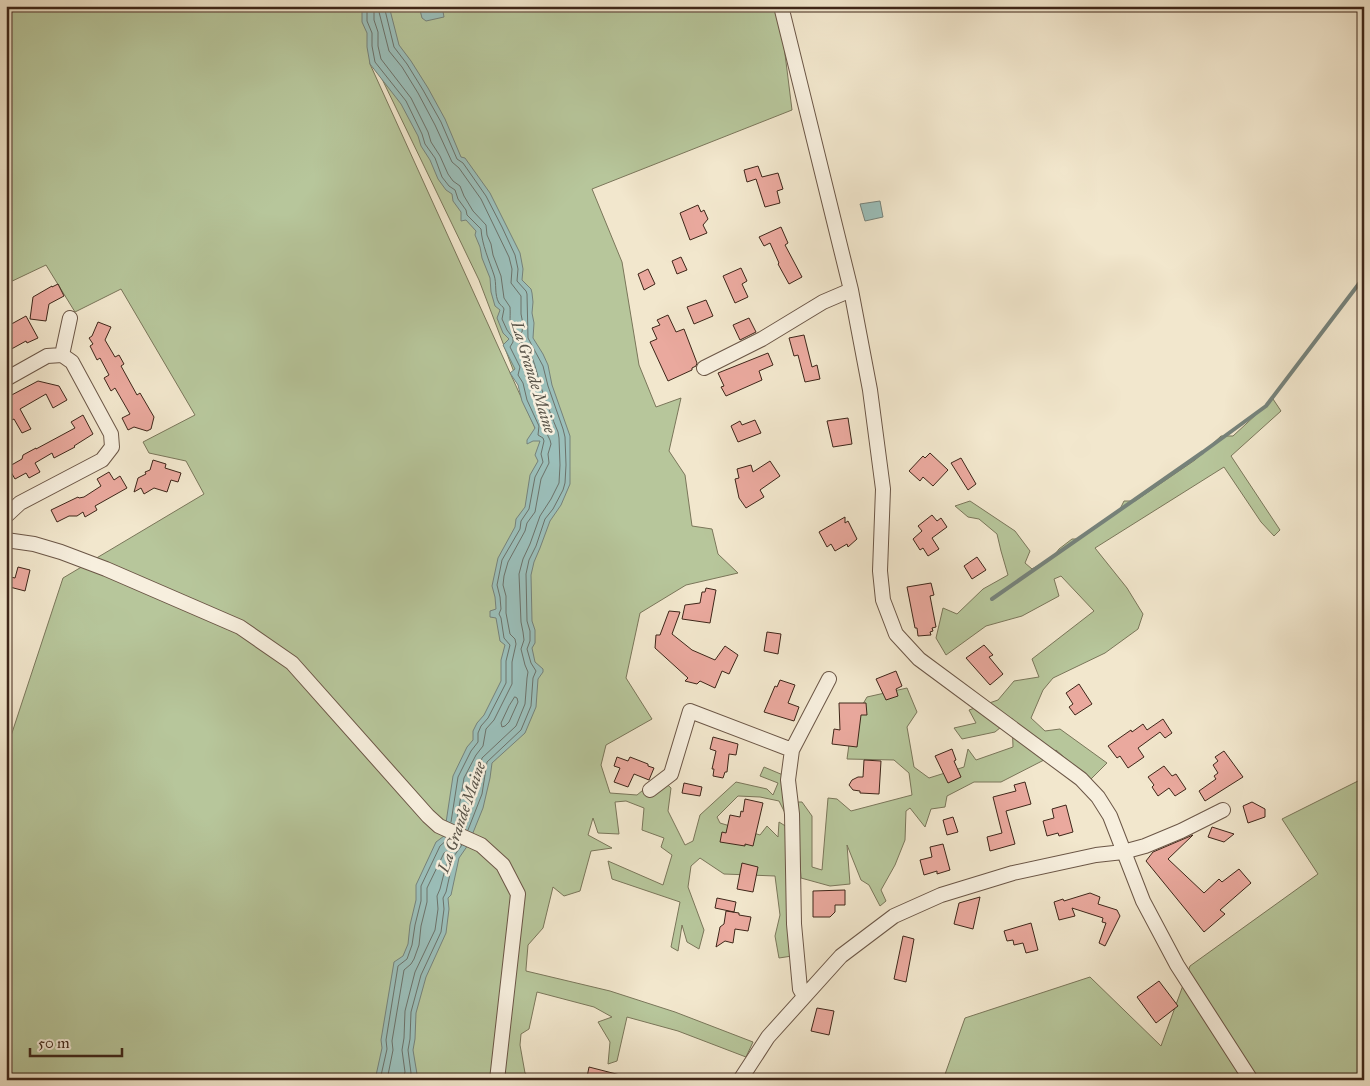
<svg xmlns="http://www.w3.org/2000/svg" width="1370" height="1086" font-family="'IM FELL Great Primer',serif">
<style>
.green{fill:#b7c69b;stroke:#7a765a;fill-rule:evenodd}
.water{fill:#9bbfba;stroke:#76827a}
.lines{fill:none;stroke-linecap:round;stroke-linejoin:round}
.shore{stroke:#6c726a;stroke-width:1}
.stream{stroke:#76827a;stroke-width:4}
.building{fill:#eaa99e;stroke:#3e2619}
.minor-casing{stroke:#6b5646;stroke-width:16}
.minor{stroke:#f7efde;stroke-width:14}
.labels{text-anchor:middle;stroke-width:5;stroke-linejoin:round;paint-order:stroke}
.water-label{font-size:16px;font-style:italic;fill:#5a5449;stroke:#f7efde}
</style>
<rect width="100%" height="100%" fill="#f2e7cd"/>
<filter id="stains"><feTurbulence type="fractalNoise" baseFrequency=".004" numOctaves="4"/><feColorMatrix values="0 0 0 0 .2 0 0 0 0 .09 0 0 0 0 .02 0 0 0 .5 -.17"/></filter>
<radialGradient id="worn" r=".72"><stop offset=".6" stop-color="#630" stop-opacity="0"/><stop offset="1" stop-color="#630" stop-opacity=".3"/></radialGradient>
<!-- green -->
<path class="green" d="M6 6H779L792 110 592 189 622 262 639 365 656 407 681 398 669 451 685 475 692 526 712 529 718 554 738 573 686 585 640 613 626 678 652 719 606 745 601 765 610 793 637 795 659 777 671 788 668 811 685 845 693 841 700 815 736 782 767 789 773 795 778 783 760 776 764 767 783 775 787 817 779 801 760 797 738 796 717 817 720 823 760 835 767 826 778 837 779 822 787 827 792 956 779 958 775 936 780 915 775 876 724 874 700 858 691 866 688 887 704 930 699 949 687 942 682 925 678 951 671 947 680 902 612 879 608 861 663 885 672 855 661 847 664 838 642 830 644 808 626 801 615 802 619 834 598 833 593 818 588 835 612 848 591 851 580 891 564 896 553 887 543 928 528 945 526 969V971L610 991 675 1012 753 1042 746 1057 678 1031 627 1017 617 1061 608 1064 610 1042 598 1022 612 1017 594 1007 537 992 529 1029 521 1034 520 1045 525 1073 533 1080H6V751L63 578 204 494 186 461 149 453 143 442 195 415 121 289 75 312 46 265 6 284ZM370 54 479 280 536 430 370 64Z
M1273 399 1281 411 1231 456 1280 530 1274 536 1261 522 1224 467 1095 548 1127 588 1143 614 1138 629 1105 653 1053 678 1043 690 1031 718 1045 731 1060 729 1107 763 1090 780 1056 750 1044 760 1001 782H974L947 796 945 807 931 809 925 827 910 808 906 811 905 840 895 865 881 890 886 901 880 906 869 885 861 880 847 845 850 884 830 886 801 878 796 802H802L812 816V867L822 870 828 798 837 799 851 811 912 795 909 773 894 760 847 759 852 723 867 697 907 688 917 712 907 727 914 767 929 778 964 767 968 749 976 760 1013 747 1012 718 995 732 962 739 954 728 976 723 969 710 998 700 1014 681 1039 677 1032 659 1094 611 1061 576 1054 579 1059 596 1022 616 986 626 946 655 936 638 943 608 957 614 983 589 1008 575 1001 551 997 534 979 519 968 517 955 506 970 501 1015 531 1030 551 1025 563 1032 569 1053 557 1059 549 1072 539H1079L1119 511 1124 501H1135L1195 460 1221 436H1233Z
M1364 778V1080H943L965 1018 1090 977 1161 1046 1190 966 1318 874 1282 819Z"/>
<!-- water -->
<path class="water" d="M357 6H389L399 45 411 61 428 88 445 119 461 157 465 158 490 193 520 253 523 269 522 280 531 289 532 293 533 302 532 313 534 323 533 338 543 354 548 365 552 385 570 436V484L561 505 550 521 540 548 534 562 531 575 532 621 535 630V643L532 648 535 662 543 669V672L538 679 536 707 525 733 492 763 490 778 483 808 468 845 459 858 451 895 448 898 449 909 446 933 426 977 416 1013 415 1039 413 1050 417 1074 414 1080H375L382 1048 381 1040 394 962 403 956 408 944 410 925 416 900V885L436 842 444 836 453 776 467 747 473 740V731L477 723 484 715 501 681V660L505 645 500 641 496 618 490 617V611L496 609 495 597 492 586 498 558 515 527 516 519 525 507 530 475 538 461 535 455 540 441H533L527 444V440L535 428 522 401 518 385 510 373 515 369 503 345 509 339 503 333 497 318 500 310 495 306 491 292 490 278 482 258 480 247 475 235 476 231 466 220 461 221V212L453 201 452 194 446 190 438 179 430 160 421 146 418 136 401 104 370 64 367 47V33L362 22V11Z
M419 6H442L444 17 426 21 422 18Z
M880 201 883 217 865 221 860 204Z"/>
<g class="lines">
<!-- shore -->
<path class="shore" d="M364 6 367 10V21L372 33V46L375 62 406 101 422 134 425 144 435 158 442 177 449 186 455 190 458 199 466 210 467 215 481 229C482 245 489 260 494 275 497 283 494 295 499 303 500 305 503 306 504 309L502 319 507 330 513 338V342L510 347 520 367 518 375 523 383 527 400 539 426 538 435 543 438 544 441 541 454 543 462 535 477 529 509 521 521 520 529 502 560 497 585 500 597 501 609 499 614 501 618 504 638 510 645 506 661V683L488 718 481 726 478 733V742L471 751 458 777 451 822
M372 6 375 10 374 12V20L378 32V46L381 59 411 98 428 132 431 142 440 156 448 174 453 181 460 186 464 196 473 211 486 225 487 235 491 244 493 255 501 276 504 298 510 307C511 322 507 320 518 333H521L522 332 523 324 521 314V296L511 283 512 269 509 257 481 199 459 168 452 162 435 125 418 93 402 67 389 51 379 12 377 10 378 6
M384 6 394 47 407 64 423 90 441 122 457 159 463 163 486 196 502 227 515 255 518 269 517 281 526 291 527 294 528 338 543 366 548 386 563 429 565 437 566 465 565 483 563 490 553 509 545 519 536 546 529 560 526 574 527 621 530 631V641L527 649 531 663 536 671 533 678 531 706 521 730 487 762 482 794 468 830
M515 697 517 698 518 702 509 722 505 726 502 727 501 723 509 706Z
M456 825 464 778 476 755 483 746 486 729 494 720 512 684V662L516 644 515 639 510 634 506 613V596L503 585 504 576 508 562 525 531 527 523 535 512 541 479 549 463 548 454 551 444 550 440 546 432 545 423 533 398 529 381 525 375 526 365 518 347 520 343 522 342C535 355 536 373 542 390 547 404 552 418 558 432L559 438 560 465 559 483 551 499 540 516 530 544 523 559 519 574 521 622 523 632 524 640 521 649 525 665 528 672 527 678 525 704 516 726 482 758 475 792 463 828
M380 1080 387 1049 386 1040 398 966 407 959 412 945 415 925 421 901V886L440 846 448 839
M387 1080 393 1050 392 1041 404 970 411 964 414 959 419 945 421 926 427 902V888L444 853 447 851 449 854 440 889 437 896 438 909 435 930 415 972 405 1011 404 1038 402 1050 405 1072 403 1080
M410 1080 411 1073 408 1050 410 1039 411 1012 421 975 441 932 444 909 443 898 446 892 454 856 462 845"/>
<!-- stream -->
<path class="stream" d="M992 599 1203 452 1266 406 1364 277"/>
</g>
<!-- building -->
<path class="building" d="M758 166 762 177 778 173 783 189 777 191 780 203 765 207 756 179 747 182 744 170Z
M698 205 701 212 704 210 708 219 703 225 707 233 690 240 680 213Z
M781 227 788 243 785 245 802 277 789 284 778 264 779 263 770 243 764 246 759 237Z
M681 257 687 270 677 274 672 261Z
M741 268 747 281 742 284 748 297 735 303 723 276Z
M648 269 655 284 644 290 638 274Z
M58 284 64 296 49 304 46 321 30 319 33 297 52 286V287Z
M706 300 713 316 694 324 687 307Z
M668 315 676 332 684 329 697 363 696 366 692 368V370L668 381 650 342 657 339 652 328 660 325 657 320Z
M26 316 38 338 27 343 26 341 6 352V327Z
M749 318 756 332 740 340 733 325Z
M98 322 111 327 105 340 115 357 119 355 124 364 121 366 137 395 140 393 154 417 151 429 147 431 134 427 128 430 122 418 130 414 115 388 111 391 104 378 109 375 100 358 97 360 90 346 93 344 89 338 92 336Z
M804 335 812 367 817 365 820 379 805 382 798 355 794 356 789 338Z
M768 353 773 365 759 371 762 380 726 396 721 387 724 386 718 373Z
M38 381 59 386 67 400 53 408 46 394 20 409 31 429 22 433 14 419 6 423V398Z
M83 415 93 434 74 446 75 447 54 458 52 453 35 463 40 472 29 478 26 473 15 479 8 467 22 459 23 455 36 448V449L75 428 71 422Z
M848 418 852 444 833 447 827 421Z
M755 420 761 433 738 442 731 426 740 421 742 425Z
M930 453 948 470 933 486 923 477 920 481 909 471 923 456 925 458Z
M961 458 976 484 968 490 951 463Z
M153 460 166 464 165 468 181 473 178 482 171 480 167 492 154 488 144 494 141 488 134 492 138 478 146 474 145 472 150 470Z
M770 461 780 476 760 490 764 497 746 508 739 498 735 479 739 478 737 469 751 465 753 472Z
M109 472 114 480 120 476 127 488 95 506 97 510 85 517 83 512 77 516H69L57 522 51 510 78 497 79 498 84 497 101 486 97 479Z
M932 515 937 521 941 518 947 527 932 538 939 549 928 556 923 548 920 550 913 539 922 531 918 526Z
M845 517V523L848 521 857 539 848 547 847 544 835 551 831 544 827 547 819 532Z
M977 557 986 570 972 579 964 566Z
M18 567 30 570 25 591 6 586V576L15 578Z
M931 583 934 595 930 596 936 627 932 628 933 631 930 632 931 635 918 636 917 628H915L907 587Z
M706 588 716 590 710 623 682 619 685 605 700 603 702 592H705Z
M669 611 680 612 672 634 692 650 715 660 725 646 738 655 729 674 722 671 715 688 700 681 697 684 685 681 688 678 655 648 656 635H660Z
M767 632 781 634 778 654 764 651Z
M984 645 993 655 989 657 1003 674 990 685 966 658Z
M896 671 902 686 896 689 898 696 886 700 876 679Z
M780 680 795 685 788 703 799 707 794 721 764 712 775 686 777 687Z
M1079 684 1092 704 1075 715 1069 707 1073 704 1066 693Z
M839 703H866L867 715H861L857 747 832 744 834 729 840 730Z
M1163 719 1172 733 1165 738 1160 732 1138 748 1144 757 1128 768 1120 756 1117 758 1108 746 1131 730 1132 732 1143 724 1147 730Z
M713 737 738 744 736 755 729 754 727 772H725L723 778 713 776 714 769H712L716 751 710 749Z
M952 749 956 760 954 761 961 777 948 783 935 756Z
M1224 751 1243 777 1205 801 1199 791 1216 779 1214 776 1218 773 1213 765 1218 761 1215 757Z
M617 757 628 761 630 757 648 764V766L654 768 649 780 634 774 628 787 614 782 620 768 614 766Z
M864 760 881 761 879 794 860 793V791L853 790 849 785 852 780 858 777H863Z
M1164 766 1172 776 1176 774 1186 789 1175 796 1169 788 1158 796 1152 787 1154 785 1148 777Z
M1025 782 1031 804 1006 811 1015 844 990 851 987 837 1002 833 993 797 1016 791 1014 785Z
M684 783 702 787 700 796 682 793Z
M745 799 763 803 753 846 745 844V846L720 842 722 832 726 833 730 815 740 817 741 811 743 812Z
M1252 802 1265 809V817L1248 823 1243 806Z
M1066 805 1073 832 1059 836 1058 833 1047 836 1043 821 1054 818 1052 809Z
M953 817 958 832 947 835 943 820Z
M1212 827 1234 834 1224 842 1208 837Z
M1193 835 1168 859 1204 893 1219 879 1222 882 1239 869 1251 883 1220 910 1225 914 1204 932 1146 861 1153 852Z
M943 844 950 870 937 874V871L924 875 920 860 932 857 930 847Z
M742 863 758 867 753 892 737 889Z
M845 890V905H835V912L830 917H813V891Z
M1090 893 1100 897 1098 904 1117 910 1120 916 1105 946 1099 943 1106 923 1102 922 1103 918 1072 908 1075 916 1059 920 1054 902 1063 899 1064 901Z
M980 897 973 929 954 924 959 903Z
M717 898 736 902 734 912 715 908Z
M726 911 739 913V915L751 917 748 931 735 929 733 943 725 941 716 947 720 927 724 924Z
M1031 923 1038 950 1026 953 1023 943 1014 945 1013 940 1007 941 1004 931Z
M903 936 914 939 906 982 894 979Z
M1159 981 1178 1006 1156 1023 1137 997Z
M817 1008 834 1011 829 1035 811 1031Z
M589 1067 624 1076 623 1080H597L587 1077Z"/>
<g class="lines">
<!-- minor casing -->
<g class="minor-casing">
<path id="minor" d="M781 6 851 290 870 390 883 489 880 571 883 600 896 634 919 659 1081 779 1098 797 1110 816 1143 901 1177 965 1251 1080
M62 355 70 318
M704 368 762 339 823 302 851 290
M6 379 47 356 62 355 72 362 111 434 112 447 102 460 20 503 6 516
M6 540 34 544 61 552 106 569 240 627 292 663 428 816 439 826 481 845 503 865 518 894 497 1080
M792 750 788 780 792 814 794 924 800 989 804 996
M650 790 671 774 690 711 792 750 829 679
M740 1080 768 1037 841 956 894 916 941 895 1013 873 1096 855 1123 852 1145 846 1181 831 1223 810"/>
</g>
<!-- minor -->
<use href="#minor" class="minor"/>
</g>
<g class="labels">
<!-- water labels -->
<g class="water-label">
<text transform="translate(534 377) rotate(73)" y="6">La Grande Maine</text>
<text transform="translate(461 817) rotate(-71)" y="6">La Grande Maine</text>
</g>
</g>
<!-- margin -->
<rect width="1370" height="1086" fill="none" stroke="#f2e7cd" stroke-width="25"/>
<rect x="8" y="8" width="1355" height="1071" fill="none" stroke="#3e2619" stroke-width="2.5"/>
<rect x="12" y="12" width="1345" height="1061" fill="none" stroke="#3e2619"/>
<!-- scale -->
<path d="M30 1048v8h92v-8" fill="none" stroke="#3e2619" stroke-width="2.5"/>
<text x="38" y="1048" font-size="15" fill="#3e2619" stroke="#f7efde" stroke-width="4" paint-order="stroke">50 m</text>
<rect width="100%" height="100%" filter="url(#stains)"/>
<rect width="100%" height="100%" fill="url(#worn)"/>
</svg>
